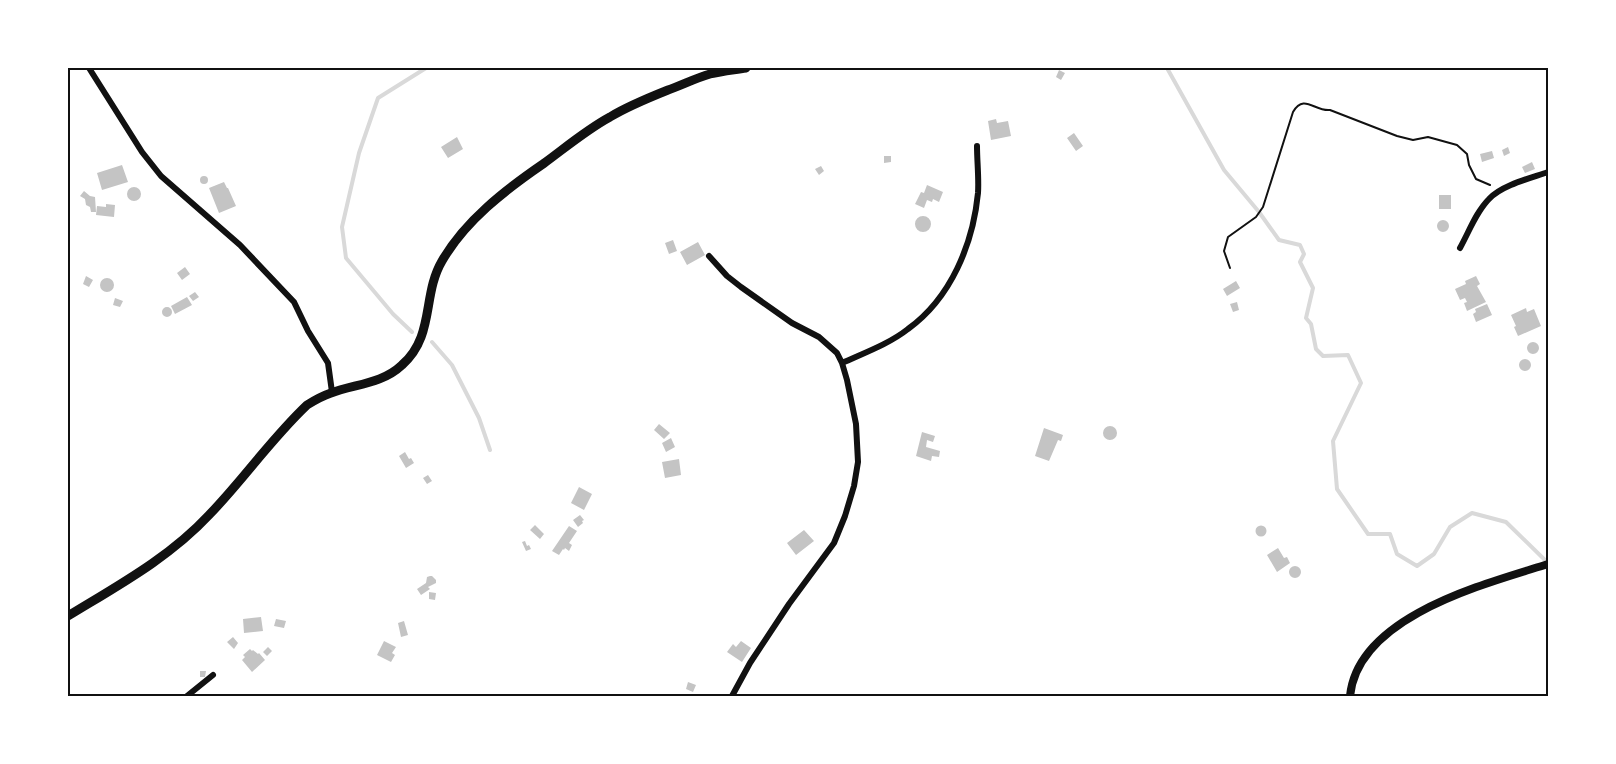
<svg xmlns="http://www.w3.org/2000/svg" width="1616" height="764" font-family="Commissioner,sans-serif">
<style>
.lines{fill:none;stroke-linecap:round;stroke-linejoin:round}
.stream{stroke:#d9d9d9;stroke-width:4}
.building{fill:#c4c4c4}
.path{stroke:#111;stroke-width:2}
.minor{stroke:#111;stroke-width:6}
.tertiary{stroke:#111;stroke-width:8}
.secondary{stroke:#111;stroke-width:9}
.neatline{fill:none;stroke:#111;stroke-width:2}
</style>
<rect width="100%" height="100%" fill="#fff"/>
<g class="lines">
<!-- stream -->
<path class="stream" d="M1167 68 1224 170 1259 212 1279 240 1300 245 1304 254 1300 262 1313 288 1306 318 1311 324 1316 349 1323 356 1348 355 1361 383 1333 441 1337 489 1368 534H1390L1397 554 1417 566 1434 554 1450 527 1472 513 1506 522 1548 563
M412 332 393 314 346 258 342 227 359 153 378 98 426 68
M432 342 452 365 479 418 490 450"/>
</g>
<!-- building -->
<path class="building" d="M1059 70 1065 73 1061 80 1056 77Z
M996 119 997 123 1008 121 1011 136 991 140 988 121Z
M1074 133 1083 146 1076 151 1067 138Z
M457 137 463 149 448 158 441 147Z
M1508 147 1510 153 1504 156 1502 150Z
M1492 151 1494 158 1482 162 1480 154Z
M884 156H891V162L884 163Z
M1532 162 1535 169 1525 173 1522 167Z
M122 165 128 182 102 190 97 173Z
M821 166 824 171 819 175 815 169Z
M200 180a4 4 0 1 1 8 0a4 4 0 1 1-8 0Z
M224 182 227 188H228L236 206 219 213 209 188Z
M927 185 943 192 939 202 933 199 932 202 927 200 924 208 915 204 921 192 924 193Z
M127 194a7 7 0 1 1 14 0a7 7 0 1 1-14 0Z
M84 191 90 196 95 197 96 212H91L90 207 86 205 85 199 80 196Z
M1439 195H1451V209H1439Z
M106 204 115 205 114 217 96 215 97 206 106 207Z
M915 224a8 8 0 1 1 16 0a8 8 0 1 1-16 0Z
M1437 226a6 6 0 1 1 12 0a6 6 0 1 1-12 0Z
M673 240 677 251 669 254 665 243Z
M698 242 705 255 687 265 680 252Z
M185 267 190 274 182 280 177 273Z
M86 276 93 280 89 287 83 284Z
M1476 276 1480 284 1477 286 1486 302 1467 311 1464 303 1467 302 1465 298 1460 300 1455 289 1466 284 1465 281Z
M100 285a7 7 0 1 1 14 0a7 7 0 1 1-14 0Z
M1236 281 1240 288 1227 296 1223 289Z
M195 292 199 297 193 301 189 296Z
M187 297 192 305 175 314 171 306Z
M115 298 123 301 120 307 113 305Z
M1237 302 1239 310 1233 312 1230 304Z
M1487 304 1492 315 1476 322 1473 314 1476 312 1475 309Z
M162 312a5 5 0 1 1 10 0a5 5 0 1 1-10 0Z
M1526 308 1527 312 1534 309 1541 326 1518 336 1514 327 1516 326 1511 315Z
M1527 348a6 6 0 1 1 12 0a6 6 0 1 1-12 0Z
M1519 365a6 6 0 1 1 12 0a6 6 0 1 1-12 0Z
M659 424 670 433 664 439 654 430Z
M1103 433a7 7 0 1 1 14 0a7 7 0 1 1-14 0Z
M1044 428 1063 435 1061 441 1058 440 1049 461 1035 456Z
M922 432 935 436 933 442 927 440 926 447 940 451 939 457 932 456 931 461 916 456Z
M671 438 675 447 666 452 662 443Z
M405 452 409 459 411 458 414 463 406 468 399 456Z
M679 459 681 475 665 478 662 462Z
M428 475 432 481 427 484 423 478Z
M579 487 592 494 584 510 571 503Z
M580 515 584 520 582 521 583 523 578 527 573 520Z
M535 525 544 534 540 539 530 530Z
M1255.5 531a5.5 5.5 0 1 1 11 0a5.5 5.5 0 1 1-11 0Z
M569 526 577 531 569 543 572 545 569 551 565 548 564 550 563 549 559 555 552 551Z
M804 530 814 541 796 555 787 543Z
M525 541 527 546 529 545 531 549 526 551 522 542Z
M1278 548 1284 558 1287 557 1290 563 1277 572 1267 555Z
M1289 572a6 6 0 1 1 12 0a6 6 0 1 1-12 0Z
M430 576H432L436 580V583L428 587 430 589 421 595 417 589 426 583 427 577Z
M429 592 436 593 435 600 429 599Z
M261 617 263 631 244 633 243 619Z
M276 619 286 621 284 628 274 626Z
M404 621 408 635 401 637 398 623Z
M233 637 238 643 234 649 227 642Z
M384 641 396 647 392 653 395 655 391 662 377 655Z
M741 641 751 648 742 662 727 652 733 644 736 647Z
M268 647 272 651 267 656 263 652Z
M250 649 252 651 253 650 258 654 259 653 265 660 252 672 242 660 245 657 243 655Z
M200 671H206L205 677H200Z
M688 682 696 685 693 692 686 689Z"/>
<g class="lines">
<!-- path -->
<path class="path" d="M1230 268 1224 251 1228 237 1256 217 1263 207 1293 112C1304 93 1315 112 1330 110L1397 136 1413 140 1428 137 1457 145 1467 154 1469 165 1476 179 1490 185"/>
<!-- minor -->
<path class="minor" d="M89 68 142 152 161 176 240 245 294 302 308 331 328 363 332 392
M1460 248C1469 232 1476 212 1489 199 1502 185 1531 178 1548 172
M709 256 727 276 741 287 792 323 819 337 837 353 842 363 847 380 856 424 858 462 854 486 845 516 834 543 789 604 750 663 732 696
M842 363C864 353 889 344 908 329 951 298 973 244 978 193 979 178 977 161 977 146
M187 696 213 675"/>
<!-- tertiary -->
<path class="tertiary" d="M1350 696C1358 616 1485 584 1548 564"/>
<!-- secondary -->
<path class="secondary" d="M68 616C117 586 169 558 209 515 243 480 271 439 307 405 315 400 322 396 331 393 355 384 382 384 402 365 435 336 422 295 442 261 465 221 505 190 543 164 565 148 586 130 610 117 628 106 648 98 668 90 682 85 696 78 710 74 722 71 734 70 746 68"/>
</g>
<!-- border -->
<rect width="1616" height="764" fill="none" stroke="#ffffff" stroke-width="138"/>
<rect x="69" y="69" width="1478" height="626" class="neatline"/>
</svg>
